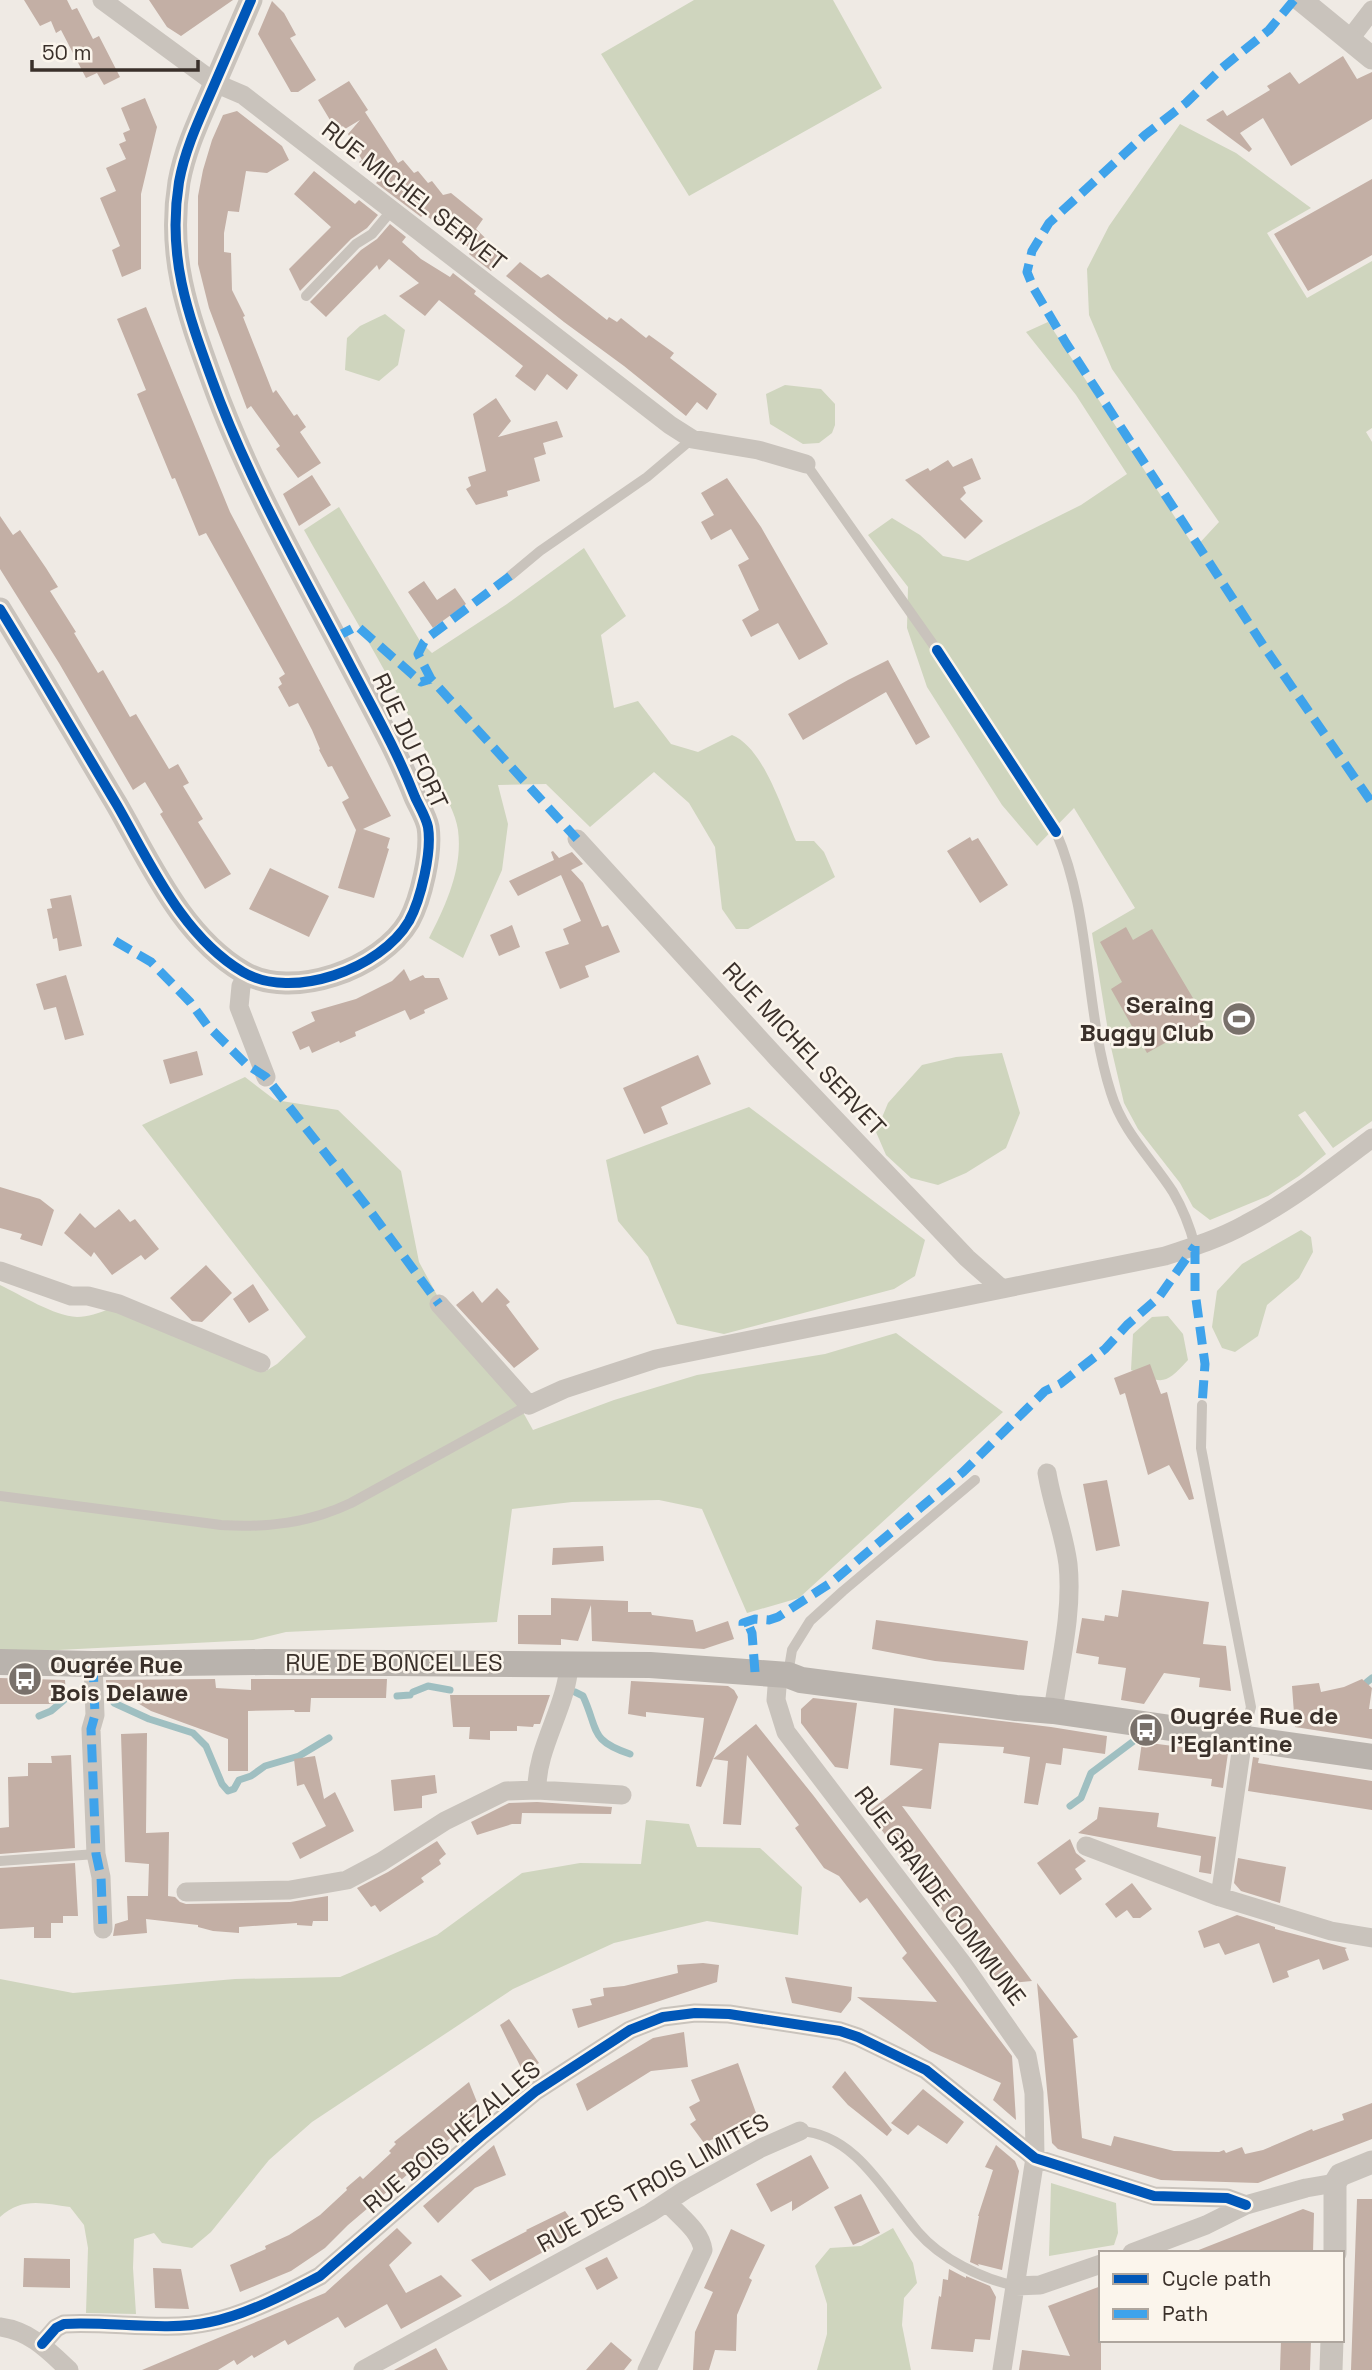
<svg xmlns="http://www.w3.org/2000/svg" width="1372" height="2370" font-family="'Space Grotesk',sans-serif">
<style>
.green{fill:#cfd5be}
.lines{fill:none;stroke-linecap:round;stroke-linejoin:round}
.stream{stroke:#9fbfc1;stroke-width:7}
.building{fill:#c3afa5}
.service{stroke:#c9c3bc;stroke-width:10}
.minor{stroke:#c9c3bc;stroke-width:19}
.tertiary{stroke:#c9c3bc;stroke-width:23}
.secondary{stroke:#b9b3ad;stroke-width:26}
.quiet{stroke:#3fa3eb;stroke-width:9;stroke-dasharray:18 9;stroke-linecap:butt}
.cycleway-casing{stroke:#fbf5ec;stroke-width:15}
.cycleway{stroke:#0057b8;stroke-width:10}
.labels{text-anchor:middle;stroke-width:5;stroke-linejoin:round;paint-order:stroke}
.street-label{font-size:24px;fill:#3a302a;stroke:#fbf5ec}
.poi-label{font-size:24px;font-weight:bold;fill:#3a302a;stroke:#fbf5ec;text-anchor:start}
</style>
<rect width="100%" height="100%" fill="#efeae4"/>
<!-- green -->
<path class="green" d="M694 0H833L882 88 689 196 601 54Z
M1180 124 1236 153 1311 208 1267 233 1307 298 1372 261V428L1366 432 1372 442V1121L1333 1148 1305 1111 1298 1115 1326 1154 1299 1176 1268 1196 1210 1220 1193 1207 1180 1183 1138 1129 1124 1103 1110 1043 1092 933 1135 908 1074 808 1037 846 1002 805 927 687 907 628 908 587 868 535 892 518 920 535 943 556 968 561 1081 505 1127 474 1076 395 1026 332 1048 322 1195 548 1219 522 1112 369 1089 315 1087 269 1109 226Z
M385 314 405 330 398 365 379 381 345 370 347 338 360 326Z
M785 385 821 389 835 404V425L832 433 819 443 803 444 770 424 766 394Z
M339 507 420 641 432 653 507 604 584 548 626 616 601 635 614 708 638 701 671 744 698 752 732 735C764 748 782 810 796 841H814L824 852 835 877 748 929H736L722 909 715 847 689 803 654 772 590 827 546 784 498 785 508 824 502 870 463 958 429 938C446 905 463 868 458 830 456 814 445 796 439 781 404 696 349 611 304 530Z
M1002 1053 1020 1113 1006 1148 966 1173 938 1185 911 1178 886 1155 876 1132 888 1103 922 1065 956 1057Z
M245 1077 275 1100 338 1110 401 1171 419 1262 438 1297 515 1398 533 1430 614 1400 697 1375 825 1354 896 1333 1003 1412 799 1598 747 1613 702 1509 659 1500 572 1502 512 1509 497 1622 286 1632 253 1640 0 1653V1285C21 1295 54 1316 77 1317 88 1317 99 1313 109 1309L266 1371 277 1364 306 1337 142 1125Z
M749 1107 925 1240 915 1276 894 1289 724 1334 677 1324 648 1257 618 1221 606 1160Z
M1301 1230 1311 1237 1313 1252 1299 1278 1267 1305 1258 1336 1235 1352 1222 1348 1212 1327 1217 1291 1242 1264Z
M1168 1316 1183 1334 1188 1360C1164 1386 1163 1384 1131 1370L1133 1334 1152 1317Z
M646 1820 689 1824 697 1847 760 1848 802 1887 798 1935 707 1921 614 1943 513 1989 312 2122 269 2160 211 2232 192 2248 162 2243 154 2233 134 2239 133 2268 136 2314 86 2313 88 2248 84 2225 70 2207C42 2203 22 2197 0 2217V1979L73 1993 235 1979 340 1977 437 1935 522 1873 580 1863 641 1864Z
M1051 2183 1116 2203 1118 2233 1114 2245 1049 2256Z
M893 2228 913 2263 917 2283 904 2298 902 2325 911 2370H817L827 2334V2304L815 2266 830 2248 861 2246Z"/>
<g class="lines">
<!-- stream -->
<path class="stream" d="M1367 1682 1372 1678
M413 1692 428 1686 450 1690
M575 1692 583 1696C599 1731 589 1740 630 1754
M397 1696 410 1695
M114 1703 149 1719 193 1733 206 1746 222 1784 228 1791 234 1789 239 1780 251 1776 265 1766 299 1756 329 1738
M39 1716 51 1711 64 1700
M1070 1806 1081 1798 1091 1773 1135 1740"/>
</g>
<!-- building -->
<path class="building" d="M24 0H67L72 10 77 8 93 39 99 36 120 77 104 85 97 73 86 78 61 30 56 33 51 21 40 26Z
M149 0H233L181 36 167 27Z
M272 1 284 13 296 35 290 38 316 80 298 92H291L258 34Z
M1343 56 1357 79 1372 72V119L1291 166 1263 118 1240 133 1252 149 1249 152 1206 120 1223 110 1227 116 1270 90 1267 86 1290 72 1299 84Z
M349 81 368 110 365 112 398 163 403 160 414 173 418 171 428 183 432 181 443 195 451 193 483 219 476 229 503 255 491 271 469 254 472 250 424 214 421 217 376 183 380 179 359 162 362 160 348 134 360 120 345 129 343 126 336 130 318 100Z
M145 98 157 127 141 194V269L122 277 112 250 120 246 100 198 116 191 106 168 126 159 119 144 126 141 123 133 130 130 121 108Z
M237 111 282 146 289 160 267 173 246 171 239 212 228 211 224 233V252L231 253 232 290 245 316 243 317 273 393 276 390 294 416 297 414 306 427 300 432 321 463 298 478 276 449 280 446 251 406 247 409 209 308 198 264V196L203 170 212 140 223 115Z
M314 171 355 204 359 200 378 215 367 228 351 239 300 291 289 269 331 227 294 194Z
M1372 179V255L1308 291 1274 234Z
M390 224 406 237 402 242 421 259 450 277 453 273 476 291 474 294 578 375 567 390 547 374 535 391 515 376 523 366 439 300 425 316 399 296 419 283 389 259 379 270 377 265 326 317 310 302 361 250 377 239Z
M520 262 541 278 548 274 607 320 609 317 617 322 621 318 646 338 649 335 674 353 670 358 717 394 707 410 697 402 686 416 624 366 564 322 506 276Z
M146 307 230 512 391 816 363 829 390 838 387 848 389 849 374 898 338 888 356 830 342 802 349 798 332 766 328 767 319 750 320 749 312 730 298 703 289 707 278 687 282 684 279 678 285 674 206 533 199 536 175 478 172 479 137 394 146 390 117 319Z
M496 398 511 421 498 437 557 421 563 437 543 443 546 454 534 458 540 481 507 491 508 496 476 505 466 489 471 486 468 477 486 471 473 414Z
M972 458 981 479 963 487 966 493 960 499 983 521 965 539 905 480 928 468 930 471 948 460 953 467Z
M312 475 331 505 299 526 283 494Z
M727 478 761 527 828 644 799 660 778 623 751 637 742 620 759 610 738 565 749 559 731 529 711 540 701 522 714 515 701 493Z
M0 516 13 535 20 530 46 568 58 587 50 591 76 632 74 633 98 673 103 670 130 717 136 714 169 769 178 764 189 783 183 786 203 819 198 822 231 874 205 889 160 814 163 812 145 782 133 790 59 663 0 569Z
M424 581 437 600 455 588 466 604 433 628 408 592Z
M888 660 930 737 916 745 886 692 803 740 788 714 848 680Z
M970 837 972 841 978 838 1008 885 980 903 947 851Z
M553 851 559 858 572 852 583 864 571 870 583 883 602 927 608 925 620 952 585 966 589 977 560 989 545 952 569 944 563 929 581 921 561 875 518 896 509 881 554 860 551 852Z
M270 868 329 896 309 937 249 909Z
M71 895 82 946 59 951 57 938 53 939 47 909 52 908 50 899Z
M512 925 520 947 499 956 490 935Z
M1126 927 1133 940 1152 929 1206 1020 1147 1053 1111 989 1122 982 1100 942Z
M404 969 410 981 423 975 425 978H439L448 999 424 1010 425 1013 410 1020 405 1010 355 1032 356 1036 340 1043 339 1041 312 1053 309 1046 300 1050 292 1032 315 1021 311 1012 356 999 392 981Z
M66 975 84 1035 65 1040 56 1007 44 1010 36 984Z
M197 1051 203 1075 170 1084 163 1060Z
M698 1055 711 1084 661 1107 668 1124 644 1134 623 1088Z
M0 1187 40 1199 54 1210 42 1246 20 1239 22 1234 0 1228Z
M119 1209 130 1222 135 1219 159 1249 145 1260 141 1255 112 1275 94 1252 91 1257 64 1233 80 1213 95 1228Z
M206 1265 232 1293 202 1322 192 1321 170 1298Z
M253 1284 269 1310 249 1323 233 1299Z
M497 1288 510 1302 506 1305 539 1349 514 1368 456 1305 473 1291 482 1303Z
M1150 1364 1161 1394 1167 1392 1194 1499 1189 1500 1169 1465 1148 1475 1125 1393 1120 1395 1114 1378Z
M1107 1480 1120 1546 1096 1551 1083 1484Z
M603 1546 604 1561 552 1565 553 1548Z
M1122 1590 1209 1602 1203 1644 1226 1646 1231 1691 1199 1687 1200 1678 1164 1673 1144 1704 1121 1700 1126 1668 1098 1664 1099 1657 1076 1653 1082 1618 1104 1621 1105 1615 1118 1617Z
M551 1598 628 1601V1612H651L652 1615 693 1620 696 1632 728 1621 734 1639 704 1649 592 1641 591 1605 578 1641 561 1639V1645L518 1644V1615H551Z
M876 1620 1028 1641 1024 1670 935 1661 872 1649Z
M0 1678 65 1680 66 1695 53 1704H0Z
M215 1679 216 1688 251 1690V1679H387L386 1698H311L310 1712H295L294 1710 248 1711V1771H228V1739L151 1711 106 1684V1680Z
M1362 1679 1372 1688 1369 1709H1372V1739L1295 1727 1292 1686 1319 1683 1321 1692 1344 1687Z
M631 1681 728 1686 734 1690 738 1697 713 1759 756 1724 813 1795 1012 2056 1016 2120 993 2100 1001 2083 930 2051 857 1997 937 2002 902 1958 907 1953 867 1898 860 1903 839 1876 824 1868 795 1828 799 1825 747 1755 741 1825 723 1824 728 1761 713 1759 701 1787 696 1786 704 1718 646 1712V1717L628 1714Z
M450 1695H550L540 1724H534L533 1727 517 1726V1731H490V1740L469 1739 470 1727H453Z
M813 1698 857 1703 848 1769 835 1767 801 1723V1709Z
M894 1708 1051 1727 1107 1736 1105 1754 1063 1748 1061 1765 1046 1763 1038 1805 1024 1803 1030 1757 1003 1753 1004 1747 939 1743 931 1809 902 1806 1032 1981 998 1984 868 1812 923 1769 890 1765Z
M147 1733 146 1833 169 1832 168 1896 175 1897 180 1902 186 1904 290 1902 328 1896V1921H313L312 1926 297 1925V1923L239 1927V1933L213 1931 198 1927V1925L146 1919 147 1933 113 1936 115 1924 128 1920 127 1896H148L149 1864 125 1862 121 1734Z
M1142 1742 1228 1753 1223 1788 1211 1786 1212 1779 1138 1770Z
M71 1755 75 1848 0 1854V1828L9 1827 8 1777 28 1776V1763H52L51 1756Z
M315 1756 324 1799 335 1792 354 1831 300 1859 292 1843 326 1826 304 1784 297 1786 294 1759Z
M1253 1757 1259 1758 1258 1763 1372 1781V1810L1248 1791Z
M435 1775 437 1793 422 1796V1808L394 1811 391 1780Z
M537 1802 612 1807 611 1814 522 1813 521 1824H512L477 1835 471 1822 509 1803Z
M1099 1807 1159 1813 1157 1827 1216 1837 1211 1874 1199 1872 1201 1856 1078 1833 1097 1819Z
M1070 1839 1076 1853 1086 1861 1075 1869 1082 1879 1060 1895 1037 1863Z
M437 1841 446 1854 439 1860 441 1864 421 1878 424 1882 380 1912 375 1905 371 1907 357 1888 388 1872Z
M1238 1858 1286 1867 1280 1903 1241 1891 1234 1883Z
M75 1863 78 1916H63V1923H51V1938H34V1927L0 1929V1868Z
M1132 1883 1152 1909 1140 1918H1133L1127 1910 1116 1918 1105 1904Z
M1237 1915 1275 1927V1929L1347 1948 1345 1949 1349 1960 1323 1970 1319 1959 1287 1971 1289 1977 1273 1983 1259 1943 1225 1955 1219 1943 1204 1948 1198 1931Z
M703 1963 719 1965 717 1982 578 2028 572 2009 592 2005 590 1999 604 1996 603 1988 624 1986 678 1973 677 1965Z
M785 1977 852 1987 851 2000 841 2013 792 2003Z
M1037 1983 1078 2037 1073 2039 1082 2138 1111 2146 1114 2136 1174 2151 1219 2152 1224 2150 1226 2153 1242 2147 1245 2154 1263 2150 1312 2129 1313 2131 1344 2120 1342 2114 1372 2103V2139L1258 2183 1161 2180 1058 2149 1052 2143Z
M509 2019 539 2063 523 2072 500 2025Z
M684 2032 688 2067 651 2071 587 2111 576 2084 653 2038Z
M738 2063 760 2124 729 2136 727 2133 704 2143 690 2124 696 2120 689 2107 700 2101 691 2080Z
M845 2071 892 2130 887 2136 848 2105 832 2087Z
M469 2082 481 2112 348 2225 325 2248 291 2271 240 2292 230 2265 266 2249 265 2246 289 2235 320 2215 347 2190 346 2188 360 2176 363 2179 391 2153 389 2151 396 2144 394 2142Z
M923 2089 964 2122 947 2144 918 2125 908 2135 891 2123Z
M494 2145 506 2175 475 2188 438 2223 423 2206Z
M996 2145 1015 2161 1019 2171 1002 2270 978 2264 979 2266 970 2262 979 2216H978L993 2170 985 2167Z
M811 2155 829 2188 792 2211V2201L771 2212 756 2184Z
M861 2194 880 2233 853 2245 834 2207Z
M1357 2199H1372V2370H1351Z
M1303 2209 1314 2213 1313 2253H1191Z
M565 2211 580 2232 490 2281 471 2260 527 2231 526 2230Z
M397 2228 412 2243 389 2265 406 2293 441 2275 462 2296 401 2329 387 2304 345 2328 338 2317 288 2345 285 2340 254 2358 252 2355 237 2365 234 2360 218 2370H142L325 2293Z
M731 2229 765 2245 749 2278 752 2280 737 2315 736 2351 715 2350 709 2370H693L695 2332 713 2292 704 2288Z
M607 2257 618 2278 597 2290 585 2268Z
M24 2258 70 2259V2288L23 2287Z
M153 2268 181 2269 189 2309 155 2308Z
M949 2269 966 2278V2276L990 2286 996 2297 990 2340 975 2339 973 2352 931 2349 939 2296 941 2297 943 2279 948 2280Z
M1101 2286V2370H1019L1022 2350 1070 2356 1048 2306Z
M1281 2340H1311L1310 2370H1280Z
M611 2342 632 2360 624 2370H586Z
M436 2348 448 2370H394Z"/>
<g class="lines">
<!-- service -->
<path class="service" d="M306 296 356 244 372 234 392 210
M806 464 937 650
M510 576 540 551 647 477 692 439
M1056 832C1092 915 1084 1008 1111 1093 1123 1132 1151 1158 1173 1192 1183 1209 1190 1227 1195 1246
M1202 1405 1201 1448 1251 1707 1243 1738
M0 1496 221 1525C267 1528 309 1523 351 1503L529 1405
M788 1674 792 1650 810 1621 843 1591 975 1480
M0 1861 96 1854
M800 2131C856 2134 886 2195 918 2232 941 2259 982 2279 1016 2286"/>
<!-- minor -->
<path class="minor" d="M102 0 215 83 243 95 670 425 692 439 758 450 806 464
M1349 40 1372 10
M577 839 778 1059 967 1258 1001 1288
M247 975 241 986 239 1007 266 1077
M0 1271 71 1296H88L119 1304 261 1363
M439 1304 529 1405 564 1389 656 1359 1165 1256C1193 1247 1221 1238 1246 1224 1292 1200 1331 1169 1372 1138
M1047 1473C1052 1504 1064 1533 1068 1564 1073 1612 1060 1663 1053 1711
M93 1664 95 1715 91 1729 96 1854 101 1877 103 1929
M778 1674 776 1700 786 1732 962 1963 1027 2056 1034 2093 1035 2158 1002 2370
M537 1790C536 1747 567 1707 569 1664
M1086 1846 1220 1897 1331 1931 1372 1938
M186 1892 290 1890 347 1880 381 1862 445 1821 506 1791 537 1790 622 1795
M1220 1897 1243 1738
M1132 2253 1206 2225 1246 2205 1306 2188 1335 2183
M1016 2286 1040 2285 1101 2264
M0 2327C30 2331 48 2350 69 2370
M42 2344 56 2328 64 2324C110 2321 166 2332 210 2322 246 2315 288 2293 320 2276L480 2137 536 2091 630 2030 663 2017 695 2013 729 2014 840 2031 858 2037 926 2070 1035 2158 1154 2196 1227 2198 1246 2205
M363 2370 650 2213 685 2190 761 2148 800 2131
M647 2370 703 2250C700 2230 680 2217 668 2203"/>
<!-- tertiary -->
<path class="tertiary" d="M1301 0 1372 58
M0 609C40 674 78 740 117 805 151 864 182 936 243 972 292 1001 381 969 409 921 421 899 432 852 428 827 426 817 419 806 415 797 397 751 373 709 350 665 301 571 248 480 212 380 187 311 167 256 179 182 185 149 199 120 212 90 225 60 238 30 251 0
M1335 2253V2183L1340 2175 1372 2162
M1331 2370 1332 2340"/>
<!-- secondary -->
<path class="secondary" d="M0 1662 93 1664 266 1662 650 1665 788 1675 801 1680 1016 1708 1053 1711 1372 1757"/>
<!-- quiet -->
<path class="quiet" d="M1294 0 1269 30 1222 68 1186 103 1145 135 1049 223 1032 251 1027 272 1034 289 1066 343 1265 648 1372 803
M510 576 430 636 424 642 418 654 431 679 577 839
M336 637 357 626 421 682 431 679
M115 941 151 962 190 1002 207 1025 246 1064 266 1077 365 1204 439 1304
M1195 1246V1292L1205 1364 1202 1405
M93 1664 95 1715 91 1729 96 1854 101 1877 103 1929
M755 1672 752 1633 749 1626 743 1627V1623L755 1619 769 1620 778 1617 832 1582 963 1472 1045 1391 1060 1384 1105 1349 1127 1325 1159 1297 1195 1246"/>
<!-- cycleway casing -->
<g class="cycleway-casing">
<path id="cycleway" d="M0 609C40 674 78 740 117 805 151 864 182 936 243 972 292 1001 381 969 409 921 421 899 432 852 428 827 426 817 419 806 415 797 397 751 373 709 350 665 301 571 248 480 212 380 187 311 167 256 179 182 185 149 199 120 212 90 225 60 238 30 251 0
M937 650 1056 832
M42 2344 56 2328 64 2324C110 2321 166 2332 210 2322 246 2315 288 2293 320 2276L480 2137 536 2091 630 2030 663 2017 695 2013 729 2014 840 2031 858 2037 926 2070 1035 2158 1154 2196 1227 2198 1246 2205"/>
</g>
<!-- cycleway -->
<use href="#cycleway" class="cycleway"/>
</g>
<!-- icons -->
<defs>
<g id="stadium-disc" transform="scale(1.75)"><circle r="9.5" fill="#79716b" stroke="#fbf5ec"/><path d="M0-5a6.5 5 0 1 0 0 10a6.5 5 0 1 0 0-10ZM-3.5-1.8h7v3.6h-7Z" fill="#fff"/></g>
<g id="bus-disc" transform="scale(1.75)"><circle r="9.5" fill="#79716b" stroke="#fbf5ec"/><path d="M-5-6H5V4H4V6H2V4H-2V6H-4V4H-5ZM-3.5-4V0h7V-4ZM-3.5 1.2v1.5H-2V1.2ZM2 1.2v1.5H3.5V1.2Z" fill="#fff"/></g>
</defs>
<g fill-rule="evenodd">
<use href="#stadium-disc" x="1239" y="1019"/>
<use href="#bus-disc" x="25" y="1679"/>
<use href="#bus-disc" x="1146" y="1730"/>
</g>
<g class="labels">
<!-- street labels -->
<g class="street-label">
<text transform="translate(414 196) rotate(38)" y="8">RUE MICHEL SERVET</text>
<text transform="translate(410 741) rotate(65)" y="8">RUE DU FORT</text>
<text transform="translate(804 1049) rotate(47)" y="8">RUE MICHEL SERVET</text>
<text x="394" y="1671">RUE DE BONCELLES</text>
<text transform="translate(940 1896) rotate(53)" y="8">RUE GRANDE COMMUNE</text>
<text transform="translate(452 2137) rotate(-40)" y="8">RUE BOIS HÉZALLES</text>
<text transform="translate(653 2183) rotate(-29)" y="8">RUE DES TROIS LIMITES</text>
</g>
<!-- poi labels -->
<g class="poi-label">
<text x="1214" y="1013" text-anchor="end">Seraing<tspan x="1214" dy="28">Buggy Club</tspan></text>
<text x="50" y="1673">Ougrée Rue<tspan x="50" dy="28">Bois Delawe</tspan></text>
<text x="1170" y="1724">Ougrée Rue de<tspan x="1170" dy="28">l'Eglantine</tspan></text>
</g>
</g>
<!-- legend -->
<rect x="1099" y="2251" width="245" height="91" fill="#fbf5ec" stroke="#aea69e" stroke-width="2"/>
<rect x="1113" y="2274" width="35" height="10" fill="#0057b8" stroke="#aea69e" stroke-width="2"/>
<text x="1162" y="2286" font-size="21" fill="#3a302a">Cycle path</text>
<rect x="1113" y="2309" width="35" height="10" fill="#3fa3eb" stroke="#aea69e" stroke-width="2"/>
<text x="1162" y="2321" font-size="21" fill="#3a302a">Path</text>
<!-- scale -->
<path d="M32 60v10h166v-10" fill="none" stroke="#3a302a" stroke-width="3.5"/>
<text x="42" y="60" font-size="21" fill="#3a302a" stroke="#fbf5ec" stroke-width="5" paint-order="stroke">50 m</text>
</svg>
